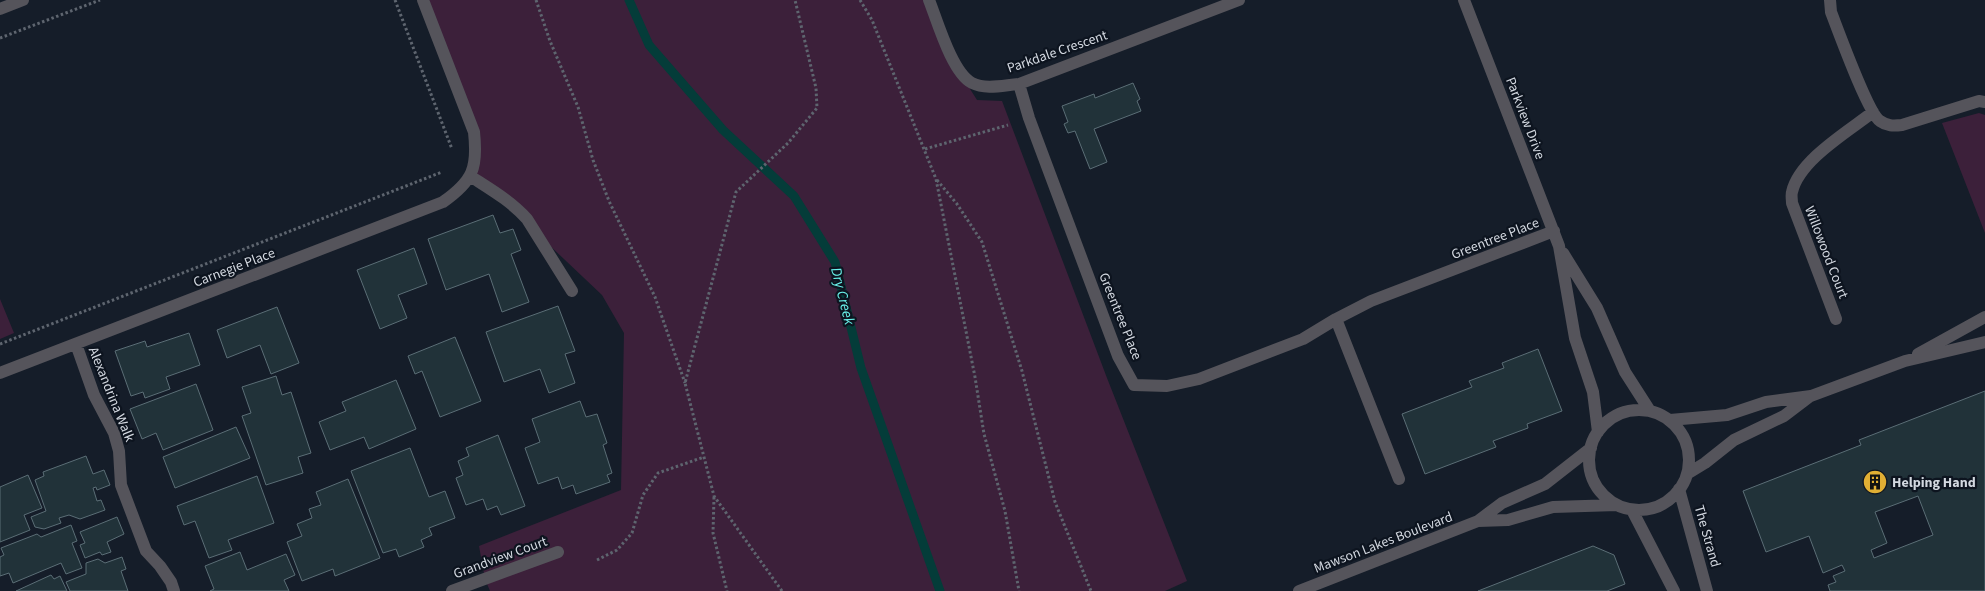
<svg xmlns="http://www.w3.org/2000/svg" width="1985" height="591" font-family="'Source Sans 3',sans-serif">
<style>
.green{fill:#3c203a}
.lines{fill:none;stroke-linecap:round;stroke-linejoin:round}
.stream{stroke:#043c39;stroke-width:9}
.building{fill:#213239;stroke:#5b6e76;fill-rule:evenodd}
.path{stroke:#5e656f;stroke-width:3;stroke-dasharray:2.5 2.5;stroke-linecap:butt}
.minor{stroke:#55545b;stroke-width:12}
.labels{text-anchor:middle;stroke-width:4.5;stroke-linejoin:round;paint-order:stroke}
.street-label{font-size:14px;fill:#d3d8e0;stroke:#0d141f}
.poi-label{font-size:14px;font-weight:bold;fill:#d3d8e0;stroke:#0d141f;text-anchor:start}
.water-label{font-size:15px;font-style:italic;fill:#6af3eb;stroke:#0d141f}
</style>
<rect width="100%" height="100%" fill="#151d29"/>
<!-- green -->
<path class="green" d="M429 0H929L953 62 977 100 1002 101 1107 378 1187 581 1165 591H490L485 579 479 546 621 490 624 333 602 295 472 172 474 132Z
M1979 113 1985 115V233L1942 123Z
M0 299 14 333 0 339Z"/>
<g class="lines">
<!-- stream -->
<path class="stream" d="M629 0 649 45 723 130 794 196 835 262 861 368 940 591"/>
</g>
<!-- building -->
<path class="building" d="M1133 83 1140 99 1137 101 1141 111 1094 129 1107 162 1090 169 1075 131 1068 133 1064 124 1068 122 1062 106 1094 94 1095 98Z
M493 215 500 233 513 229 521 250 511 254 529 302 502 312 489 274 446 290 428 239Z
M414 248 427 284 398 295 407 318 380 329 357 270Z
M558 306 575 351 565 354 575 383 549 393 540 369 504 382 486 332Z
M277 307 299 363 271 374 260 345 227 358 217 330Z
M189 333 200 365 166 377 170 389 145 398 143 392 131 396 115 351 145 341 147 347Z
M455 337 481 401 440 417 422 371 415 374 408 356Z
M1538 349 1562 411 1527 424 1528 428 1493 441 1496 447 1425 474 1402 414 1472 387 1469 381 1504 368 1502 363Z
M276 376 282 395 291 392 311 453 298 457 303 473 266 485 242 416 251 413 242 387Z
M396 380 416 429 369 449 364 437 330 450 319 422 346 411 342 402Z
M196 384 213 430 163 450 156 433 142 439 130 409Z
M1985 391V591H1830L1828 585 1836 582 1833 576 1845 571 1842 565 1823 573 1809 536 1766 552 1743 491 1861 445 1859 440ZM1918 496 1933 535 1874 558 1871 550 1887 543 1875 512Z
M580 401 586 417 597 414 607 443 603 445 612 473 607 475 610 482 576 494 573 485 562 489 558 477 538 484 525 448 540 442 532 419Z
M236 427 250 458 175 488 163 457Z
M498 435 525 506 501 515 497 506 487 510 483 499 466 505 456 478 463 475 458 461 469 456 466 448Z
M410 448 429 497 445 491 455 518 429 528 432 535 421 540 424 547 399 557 396 549 383 553 351 471Z
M86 456 93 474 104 470 110 485 97 490 96 487 93 488 97 501 101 500 105 510 80 519 69 515 59 518 61 523 44 529 35 527 31 517 46 511 35 480 44 476 43 472Z
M28 475 42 508 24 515 30 530 0 542V487Z
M257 476 274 523 228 540 232 550 209 558 195 521 184 525 177 506Z
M348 479 380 558 335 576 333 569 302 581 287 542 302 536 297 524 312 518 309 509 321 505 316 492Z
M117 517 124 534 107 542 111 552 102 555 100 552 85 558 80 545 85 543 80 532Z
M71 525 77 541 72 543 82 568 66 574 61 563 13 583 9 573 0 576V557L4 555 1 548 37 534 41 537Z
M1593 546 1614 555 1625 584 1607 591H1478Z
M240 552 247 570 286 554 295 575 284 580 289 591H210L214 589 205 566Z
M122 557 126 569 121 571 128 591H70L66 582 86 574V563L98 559 105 563Z
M51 575 54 579 60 576 67 591H16Z"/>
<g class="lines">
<!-- path -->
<path class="path" d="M395 0 452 149
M536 0 550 41 578 107 593 160 609 201 655 297 685 383
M860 0 872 20 936 179 975 377 984 434 1005 511 1019 591
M0 38 100 0
M925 149 1008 125
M937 180 957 204 982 242 1022 371 1055 502 1091 591
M0 344 442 172
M714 497 713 533 727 591
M597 560 617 550 632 533 643 495 658 473 704 457
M782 591 714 496 685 383 736 192 788 143 817 108 816 88 795 0"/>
<!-- minor -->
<path class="minor" d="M929 0C937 20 952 73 972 83 986 90 1004 85 1019 84L1239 0
M1464 0 1559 246 1575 338 1593 392 1598 432
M1830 0 1831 12C1838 30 1868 113 1880 121 1887 126 1893 126 1902 125L1979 101 1985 102
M0 9 23 0
M1019 84 1029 118 1118 356 1134 385 1167 386 1199 379 1303 339 1336 319 1371 301 1554 231
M470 176C490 189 511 201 527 219L572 291
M1563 253 1597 308 1625 372 1650 411
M1336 319 1399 479
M1836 319 1792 203C1792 200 1791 195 1792 192 1799 160 1849 131 1873 112
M76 344 94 395 114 433 119 451 121 485 146 551 160 566 171 582 174 591
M1918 354 1985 317
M0 373 443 202C473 181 478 168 474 132L423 0
M1589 460a50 50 0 1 1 100 0a50 50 0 1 1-100 0Z
M1670 420 1727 415 1766 402 1811 396 1905 361 1985 342
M1687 474 1705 463 1734 440 1784 416 1809 397
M1679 489 1707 591
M1632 510 1674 591
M1478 521 1508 520 1553 507 1617 505
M452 591 558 552
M1299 591 1478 521 1502 503 1545 484 1591 448"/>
</g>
<!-- icons -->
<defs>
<g id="building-disc" transform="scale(1.25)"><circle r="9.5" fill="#e1af34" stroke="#0d141f"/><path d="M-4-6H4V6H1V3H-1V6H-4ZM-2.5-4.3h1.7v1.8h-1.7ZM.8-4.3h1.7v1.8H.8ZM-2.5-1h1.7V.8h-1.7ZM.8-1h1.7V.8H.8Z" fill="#111"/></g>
</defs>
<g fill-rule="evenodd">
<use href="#building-disc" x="1875" y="482"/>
</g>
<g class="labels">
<!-- street labels -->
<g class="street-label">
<text transform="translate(1057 51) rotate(-19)" y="5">Parkdale Crescent</text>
<text transform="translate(1526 118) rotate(69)" y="5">Parkview Drive</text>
<text transform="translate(1495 238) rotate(-21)" y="5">Greentree Place</text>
<text transform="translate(1827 252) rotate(69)" y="5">Willowood Court</text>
<text transform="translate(234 267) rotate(-21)" y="5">Carnegie Place</text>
<text transform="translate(1121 316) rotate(68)" y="5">Greentree Place</text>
<text transform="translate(112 394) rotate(68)" y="5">Alexandrina Walk</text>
<text transform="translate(1708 536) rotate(74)" y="5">The Strand</text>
<text transform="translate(1383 542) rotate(-21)" y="5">Mawson Lakes Boulevard</text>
<text transform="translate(500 557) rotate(-20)" y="5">Grandview Court</text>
</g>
<!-- poi labels -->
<g class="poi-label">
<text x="1892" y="487">Helping Hand</text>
</g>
<!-- water labels -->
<g class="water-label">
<text transform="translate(843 296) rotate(76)" y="5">Dry Creek</text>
</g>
</g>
</svg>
